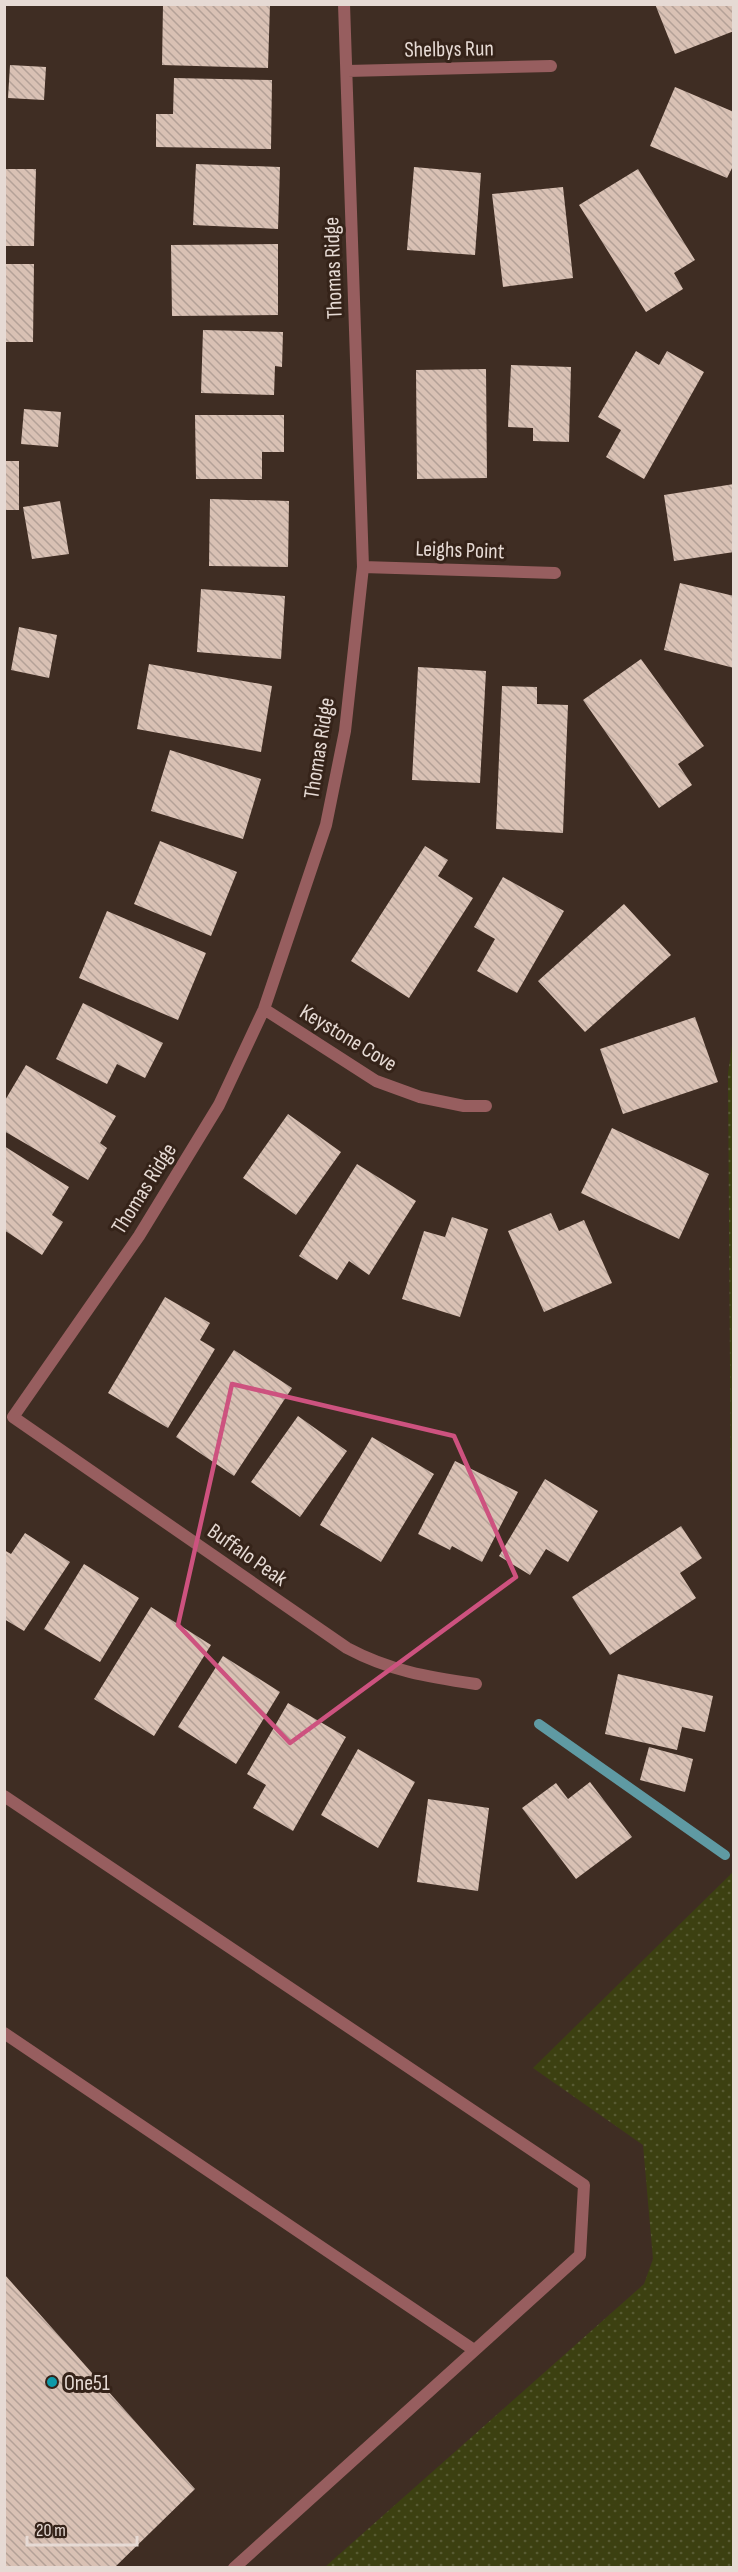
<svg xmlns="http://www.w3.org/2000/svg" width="738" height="2572" font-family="'Sofia Sans Condensed',sans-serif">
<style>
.grass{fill:url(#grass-dots)}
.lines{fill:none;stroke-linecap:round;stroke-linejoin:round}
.stream{stroke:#5f9aa3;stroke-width:10}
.building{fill:url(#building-back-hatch)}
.service{stroke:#975e5f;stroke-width:12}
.minor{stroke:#975e5f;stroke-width:12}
.marked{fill:none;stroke:#cd527f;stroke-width:4.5;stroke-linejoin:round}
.culture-dot{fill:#0f9aa8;stroke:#352319;stroke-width:2}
.labels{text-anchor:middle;stroke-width:6;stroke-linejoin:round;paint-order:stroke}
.street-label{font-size:22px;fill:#e6dad4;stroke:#352319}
.poi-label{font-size:22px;fill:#e6dad4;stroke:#352319;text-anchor:start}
</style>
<defs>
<pattern id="grass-dots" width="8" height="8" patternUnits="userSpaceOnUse" patternTransform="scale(1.5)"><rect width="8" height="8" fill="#3c4011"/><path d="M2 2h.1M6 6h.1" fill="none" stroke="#585b33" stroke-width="1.8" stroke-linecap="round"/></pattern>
<pattern id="building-back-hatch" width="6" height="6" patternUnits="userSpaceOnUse" patternTransform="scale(1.5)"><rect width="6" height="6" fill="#d9c1b4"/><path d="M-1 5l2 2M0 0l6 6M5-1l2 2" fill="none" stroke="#b4a197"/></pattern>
</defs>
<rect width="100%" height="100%" fill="#3f2d23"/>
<!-- grass -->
<path class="grass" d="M733 1038H734L733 1806 728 1073Z
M733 1872V2567H325L644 2284 653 2259 643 2145 533 2068Z"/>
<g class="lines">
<!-- stream -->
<path class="stream" d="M539 1724 725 1855"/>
</g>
<!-- building -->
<path class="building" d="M163 4H270L268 68 162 65Z
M655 4H734V31L675 54Z
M10 65 46 67 44 100 8 98Z
M174 78 272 80 271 149 156 147V114H173Z
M675 87 734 112V164L727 178 650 146Z
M196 164 280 167 278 229 193 225Z
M414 167 481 173 475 255 407 250Z
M4 169H36L34 246H4Z
M638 169 695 260 674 273 683 289 646 312 579 205Z
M563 187 573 278 503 287 492 194Z
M278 244V315L172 316 171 245Z
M4 264H34L33 342H4Z
M203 330 283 332 282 367 275 366 274 395 201 393Z
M636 351 659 365 667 351 704 372 644 479 606 457 621 430 598 417Z
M511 365 571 367 569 442 533 441V428L508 427Z
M486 369 487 478 417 479 416 370Z
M24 409 61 412 58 447 21 444Z
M195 415H284V452H262V479H196Z
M4 461H19V510H4Z
M734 484V552L674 561 664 495Z
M210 499 289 501 288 567 209 566Z
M60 501 69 554 32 559 23 507Z
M680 583 734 596V668L664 650Z
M201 589 285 596 281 659 197 652Z
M19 627 57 635 49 678 11 670Z
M641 659 704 746 678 764 692 785 659 808 583 700Z
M149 664 272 686 261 752 137 729Z
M418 667 486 671 480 783 412 780Z
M502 686 537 687V704L568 705 563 833 496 829Z
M170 750 261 779 243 839 151 811Z
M160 841 237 872 211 936 134 904Z
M425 846 448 860 438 876 473 898 409 998 351 961Z
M503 877 564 911 517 993 477 971 495 939 474 927Z
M624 904 671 955 585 1032 538 981Z
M107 911 206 953 178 1020 79 978Z
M83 1003 163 1043 145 1078 117 1064 107 1084 56 1059Z
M695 1017 718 1082 623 1114 600 1049Z
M26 1065 116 1116 100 1143 107 1148 88 1180 4 1131V1102Z
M288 1114 341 1152 296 1215 243 1178Z
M612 1128 709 1174 679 1239 581 1193Z
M4 1146 69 1187 52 1215 63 1222 42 1255 4 1230Z
M357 1164 416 1201 369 1275 349 1261 337 1280 299 1256Z
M551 1213 559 1231 584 1220 612 1283 544 1312 508 1231Z
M452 1217 488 1229 460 1317 402 1299 424 1231 445 1237Z
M165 1297 210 1323 200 1340 215 1349 168 1428 108 1393Z
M234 1350 292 1388 234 1476 176 1437Z
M298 1416 347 1451 300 1517 251 1482Z
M372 1437 434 1474 381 1562 320 1525Z
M455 1461 518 1492 482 1562 452 1546 450 1550 418 1534Z
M545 1479 598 1511 568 1562 546 1549 530 1575 499 1556Z
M681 1526 702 1558 680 1573 696 1598 610 1655 572 1597Z
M25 1533 70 1562 24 1631 4 1619V1550L11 1554Z
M84 1564 139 1598 100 1662 44 1629Z
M151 1607 211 1645 154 1736 94 1699Z
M223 1656 280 1692 236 1764 178 1727Z
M618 1674 713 1696 705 1732 682 1727 677 1750 605 1734Z
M288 1703 346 1737 293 1831 253 1808 266 1785 247 1774Z
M649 1747 693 1759 685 1792 640 1780Z
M358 1749 415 1782 378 1848 321 1815Z
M590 1782 632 1837 576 1879 522 1808 556 1783 568 1799Z
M428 1799 489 1808 478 1891 417 1882Z
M5 2275 195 2489 114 2568H5Z"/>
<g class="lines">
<!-- service -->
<path class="service" d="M4 1796 584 2185 580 2255 234 2568
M4 2033 474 2350"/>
<!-- minor -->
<path class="minor" d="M344 4 363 567 345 731 326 825 264 1009 219 1105 139 1236 13 1417 347 1648C390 1671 428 1677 476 1684
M347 71 551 66
M363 567 555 573
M264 1009 376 1081 420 1097 464 1106H486"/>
</g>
<!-- marked area -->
<path class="marked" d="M232 1384 454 1436 516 1577 290 1743 178 1625Z"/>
<!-- markers -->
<circle class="culture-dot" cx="52" cy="2382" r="6"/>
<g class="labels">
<!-- street labels -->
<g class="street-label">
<text transform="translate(449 48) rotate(-1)" y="8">Shelbys Run</text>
<text transform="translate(332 268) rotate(-92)" y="8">Thomas Ridge</text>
<text transform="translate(460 549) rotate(2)" y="8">Leighs Point</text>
<text transform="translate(318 748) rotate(-81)" y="8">Thomas Ridge</text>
<text transform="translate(349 1037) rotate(31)" y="8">Keystone Cove</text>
<text transform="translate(143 1188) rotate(-58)" y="8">Thomas Ridge</text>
<text transform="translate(248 1554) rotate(35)" y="8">Buffalo Peak</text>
</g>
<!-- poi labels -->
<g class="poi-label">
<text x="64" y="2390">One51</text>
</g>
</g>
<!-- border -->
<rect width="738" height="2572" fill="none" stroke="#e6dad4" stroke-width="12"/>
<!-- scale -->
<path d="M27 2536v9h110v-9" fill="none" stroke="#e6dad4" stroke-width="3"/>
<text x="36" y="2536" font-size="18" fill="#e6dad4" stroke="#352319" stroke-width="4.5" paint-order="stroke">20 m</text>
</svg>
